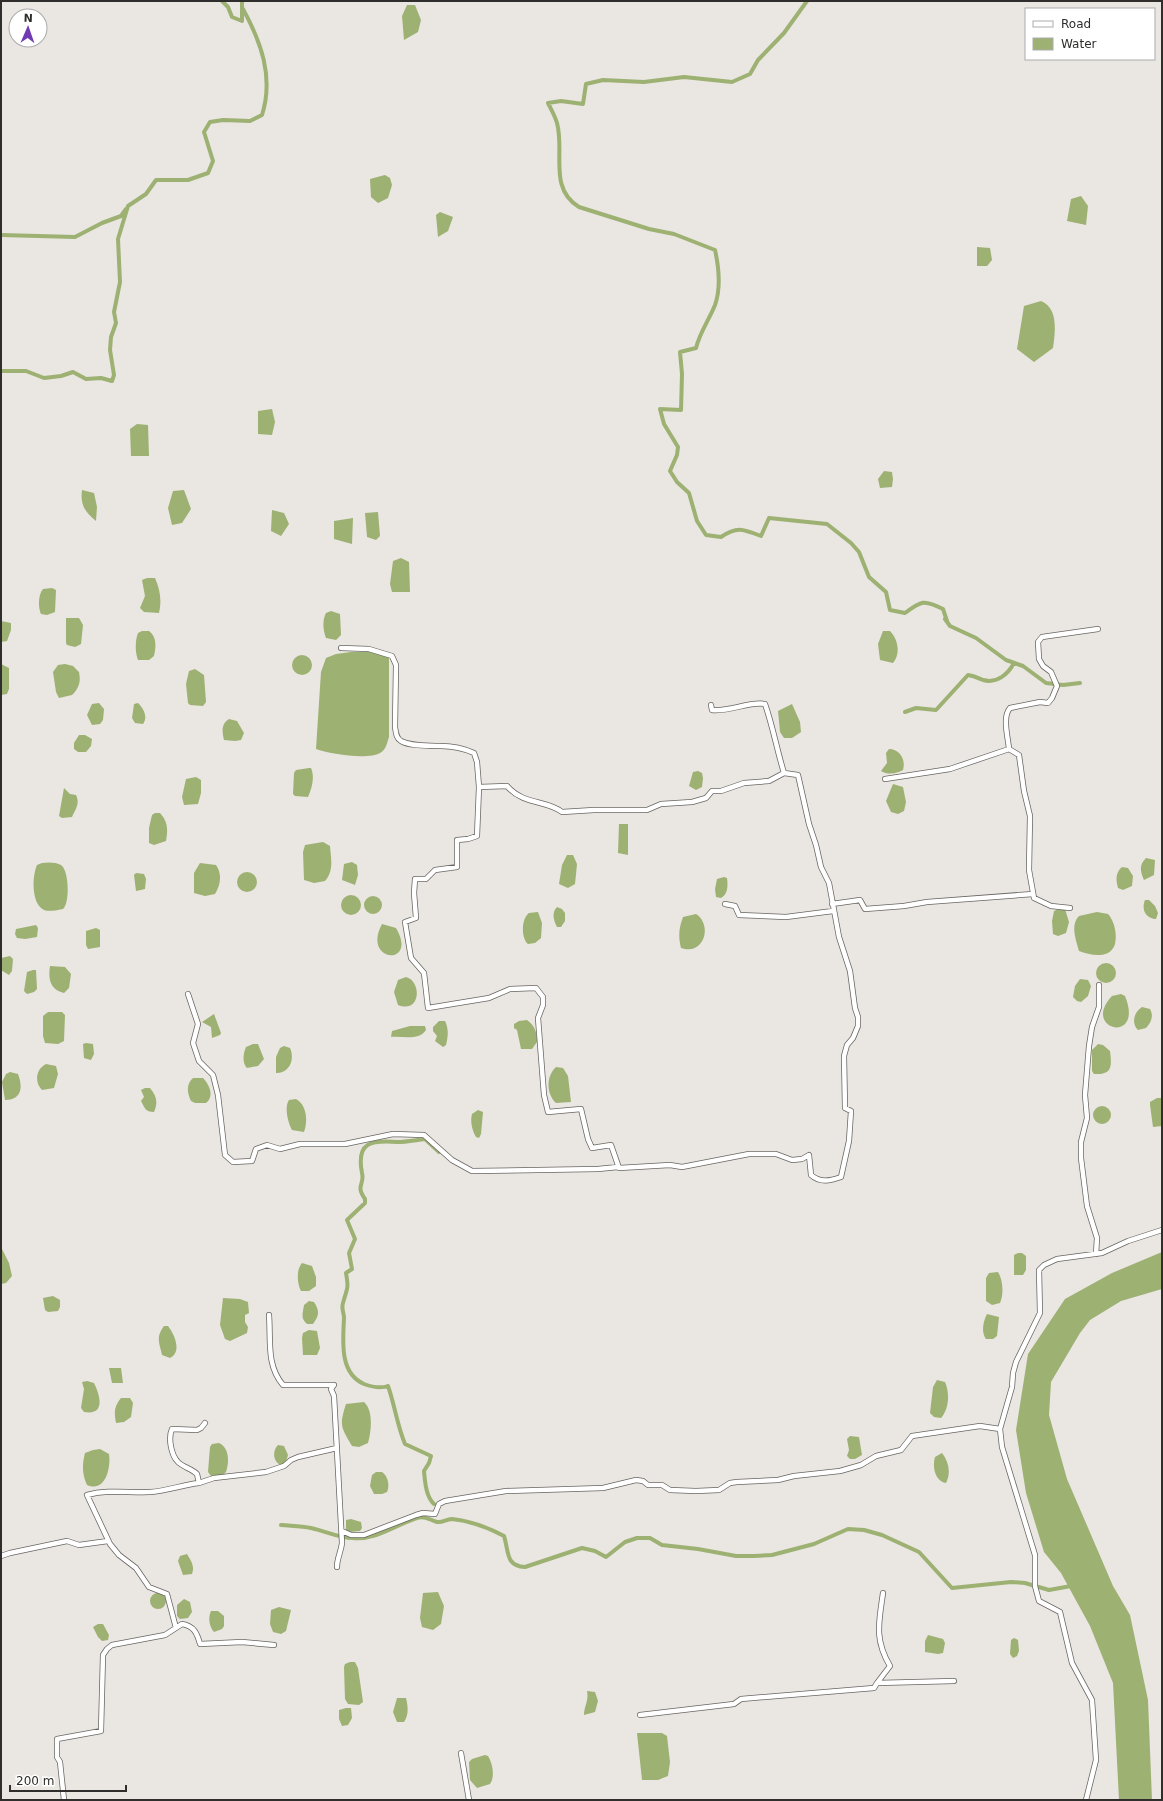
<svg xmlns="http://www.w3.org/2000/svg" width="1163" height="1801" font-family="'DejaVu Sans',sans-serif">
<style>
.water{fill:#9db172}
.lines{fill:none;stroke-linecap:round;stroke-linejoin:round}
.canal{stroke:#9db172;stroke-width:4}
.minor-casing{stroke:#686562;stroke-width:6}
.minor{stroke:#fff;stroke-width:4.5}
</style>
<rect width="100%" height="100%" fill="#eae6e2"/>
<!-- water -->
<path class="water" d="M407 5H415L421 20 418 32 404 40 402 16Z
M385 175 390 178 392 185 388 198 378 203 371 197 370 179Z
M1081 196 1088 206 1086 225 1067 221 1071 199Z
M440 212 453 217 448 231 438 237 436 215Z
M977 247 990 248 992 260 987 266H977Z
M1041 301C1059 308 1055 333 1053 348L1034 362 1017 349 1024 306Z
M272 409 275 422 272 435 258 434V411Z
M137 424 148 425 149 456H131L130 429Z
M884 471 892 472 893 479 892 487 880 488 878 479Z
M82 490 94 493 97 507 96 521C85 512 80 505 82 490Z
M184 490 191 509 182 523 172 525 168 508 173 491Z
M272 510 284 513 289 524 281 536 271 531Z
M378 512 380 536 376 540 367 537 365 513Z
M353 518 352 544 334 539V521Z
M401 558 409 562 410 592H392L390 584 393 561Z
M147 578H155C160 589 162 601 159 613L144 612 140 608 145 596 142 580Z
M52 588 56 590 55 612 47 615 41 614C38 607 38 595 43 589Z
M331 611 340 614 341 635 336 640 326 638C323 630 322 621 326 613Z
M66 618H79L83 625 81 644 75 647 67 645 66 643Z
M1 621 11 623V630L7 641 1 642Z
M142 631H149C157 637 156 647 154 656L149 660H138C135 653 135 640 138 633Z
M883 631H890C898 639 901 654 893 663L880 660 878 644Z
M351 652H373L389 657V737C387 743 386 750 380 753 368 760 329 754 316 749L321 672 326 658 336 654Z
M292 665a10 10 0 1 1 20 0a10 10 0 1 1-20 0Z
M1 664 9 668V689L7 694 1 695Z
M65 664 73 666 79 672C81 682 79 688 72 695L59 698 56 692 53 672 58 665Z
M195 669 204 675 206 702 203 706 190 705 188 703 186 684 189 671Z
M99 703 104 709 103 720 100 724 92 725 87 715 92 704Z
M138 703C144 709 148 717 143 724L135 723 132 718 134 704Z
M792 704 800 722 801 732 792 738H784L780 732 778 711Z
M229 719 237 721 244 733 241 740 235 741 224 740C222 732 221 724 229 719Z
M79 735H85L92 739 91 746 86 752H78L74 749V743Z
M889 749C900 749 906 760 903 770 896 774 888 775 881 771L887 763 886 753Z
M309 768H311C315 777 312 788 308 797L295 796 293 794 294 773 296 770Z
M698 771 702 773 703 778 702 787 696 790 689 786 693 772Z
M196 777 201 780V793L198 804 184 805 182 797 186 779Z
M893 784 903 787 906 802 904 811 898 814 891 812 886 801Z
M64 788 70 794 76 795C80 803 76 809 72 817L62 818 59 816Z
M155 813H160C168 822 168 829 166 841L154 845 149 843V828L152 815Z
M619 824H628V855L618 853Z
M323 842 330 846C331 859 334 871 325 881L314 883 304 880 303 852 305 845Z
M567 855H573L577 864 575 884 568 888 559 884 562 865Z
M1146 858 1155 860 1154 875 1144 880C1140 871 1139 865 1146 858Z
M352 862 357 865 358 875 355 885 342 880 344 864Z
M42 863C48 862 56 862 61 865 69 870 70 903 63 909 58 910 49 912 44 910 31 904 32 876 37 865Z
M200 863 216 865C222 873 221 885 215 894L205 896 194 893V873Z
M1122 867 1128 868 1133 876 1132 886 1123 890 1118 888C1116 881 1115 873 1122 867Z
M237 882a10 10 0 1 1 20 0a10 10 0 1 1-20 0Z
M136 873 144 874 146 879 145 889 136 891 134 875Z
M724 877 727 878C728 886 728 894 721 898L716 897 715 889 717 879Z
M341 905a10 10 0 1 1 20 0a10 10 0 1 1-20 0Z
M364 905a9 9 0 1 1 18 0a9 9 0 1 1-18 0Z
M1145 900H1149L1155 906 1158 913 1156 919C1146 918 1141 910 1145 900Z
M557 907 562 909 565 913V921L561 927H557C554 921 551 913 557 907Z
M1059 909H1065L1069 922 1066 933 1058 936 1053 934 1052 921 1054 911Z
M538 912 542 923 541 938 535 943 528 944C521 938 521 919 529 913Z
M1097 912 1108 914C1115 922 1117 934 1115 944 1110 960 1090 955 1079 951 1076 940 1070 925 1079 916Z
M696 914C713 925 704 956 681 948 678 936 679 928 683 917Z
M382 924 396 928C419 967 361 963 382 924Z
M36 925 38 928 37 937 25 939 17 938 15 934 16 929Z
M96 928 100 930V947L88 949 86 945V931Z
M10 956 13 959 12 971 9 975 1 970V958Z
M1096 973a10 10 0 1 1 20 0a10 10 0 1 1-20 0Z
M50 966 65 967 71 974 69 988 64 993C50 990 48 979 50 966Z
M33 970H36L37 989 34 992 27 994 24 991 27 972Z
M406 977C422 981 421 1014 398 1005L394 992 398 980Z
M1080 979 1088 980 1091 986 1088 996 1081 1002 1077 1001 1073 997 1075 986Z
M1121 994 1125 996C1145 1045 1080 1030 1112 996Z
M1142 1007 1150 1009C1154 1016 1151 1023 1146 1028L1138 1030C1131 1023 1134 1012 1142 1007Z
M48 1012H62L65 1015 64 1041 58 1044 45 1043 43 1036V1016Z
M214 1014 221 1033 220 1035 212 1038 211 1027 202 1022Z
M527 1020C535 1026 537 1032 537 1042L532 1049H521L517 1030 514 1028V1024L519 1021Z
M439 1021H445C449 1029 448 1037 446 1045L443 1047 435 1041 437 1036 433 1031V1027Z
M410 1026H425L426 1030C419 1041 403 1036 391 1037L392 1031Z
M86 1043 93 1044 94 1054 91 1060 84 1058 83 1044Z
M253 1044H258L264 1059 258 1066 247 1068C242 1063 243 1054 246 1047Z
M1098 1044 1103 1045 1110 1051C1112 1067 1112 1075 1094 1074L1092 1071V1050Z
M284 1046 290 1048C295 1059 290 1073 276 1073V1057L280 1048Z
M46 1064 56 1066 58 1074 54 1088 42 1090C34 1082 36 1069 46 1064Z
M556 1067 563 1068 568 1076 571 1102 556 1103C546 1094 546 1076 556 1067Z
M10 1072 18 1074C23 1087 22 1100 5 1100L2 1082 6 1074Z
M193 1078H203C209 1084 215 1096 206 1103H195L191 1101C187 1093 186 1084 193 1078Z
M145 1088H150C157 1096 158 1103 154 1112 145 1112 145 1108 141 1101L144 1097 141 1090Z
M1157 1098H1162V1126L1153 1127 1150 1105V1102Z
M296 1099C307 1105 308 1121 304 1132L292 1130C288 1123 284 1107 289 1100Z
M1093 1115a9 9 0 1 1 18 0a9 9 0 1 1-18 0Z
M478 1110 483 1112 481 1134 479 1138 476 1137C472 1130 470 1122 472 1114Z
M1 1247 9 1263 12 1276 6 1283 1 1284Z
M1162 1252V1289L1121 1301 1090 1320 1080 1333 1051 1382 1049 1415 1067 1479 1113 1586 1130 1615 1148 1700 1152 1800H1119L1113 1683 1090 1626 1061 1573 1044 1552 1026 1493 1016 1430 1028 1354 1065 1299 1112 1273Z
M1018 1253H1022L1026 1256V1270L1023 1275H1014V1255Z
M302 1263 312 1266 316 1277V1286L309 1291H301C297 1283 296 1270 302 1263Z
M998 1272C1003 1280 1004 1294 1000 1303L992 1305 986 1301V1278L989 1273Z
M53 1296 60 1300V1307L58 1311 48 1312 45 1310 43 1298Z
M223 1298 240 1299 248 1302 249 1313 245 1315V1322L248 1327 247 1333 230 1341 225 1339 220 1325Z
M309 1301 314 1302C320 1311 319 1316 313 1324H307C300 1318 303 1313 304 1305Z
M987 1314 999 1317 997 1336 993 1339H986C981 1332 983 1322 987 1314Z
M164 1326H168C175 1335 182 1352 170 1358L162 1355C160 1344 155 1338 164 1326Z
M309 1330 317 1331 320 1348 317 1355H303L302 1338 303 1333Z
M109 1368H121L123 1383H112Z
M937 1380 945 1382C950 1393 949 1409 941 1418L934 1417 930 1413 933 1387Z
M87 1381 94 1383C100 1395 106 1416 84 1412L81 1408 84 1389 82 1382Z
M121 1398H130L133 1403 131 1417 124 1422 116 1423C114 1412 114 1407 121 1398Z
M364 1402C374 1411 371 1432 368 1443L359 1447 352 1446C341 1427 339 1426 346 1404Z
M850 1436 859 1437 862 1455 855 1459H850L847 1456 849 1450 847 1439Z
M219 1443C230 1448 229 1463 226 1472L223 1475 211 1476 208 1472 210 1447 212 1444Z
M278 1445 284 1446 288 1455 286 1462 281 1465C273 1462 272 1451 278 1445Z
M100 1449 109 1454C111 1467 106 1493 87 1485 82 1474 82 1465 85 1453L93 1450Z
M942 1453C949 1462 951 1473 946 1483 935 1481 932 1467 935 1457Z
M376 1472H382C388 1476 390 1485 387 1492L382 1494H374L370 1486 372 1475Z
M351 1519 361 1522 362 1528 360 1531 349 1532 346 1530V1520Z
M187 1554C191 1561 195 1566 192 1574L183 1575 178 1561 180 1556Z
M438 1592 444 1606 441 1624 433 1630 422 1627 420 1618 423 1593Z
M150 1601a8 8 0 1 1 16 0a8 8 0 1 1-16 0Z
M184 1599 190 1602 192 1612 188 1618 180 1619 177 1616V1605Z
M279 1607 291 1610 286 1631 281 1634 273 1632 270 1624 271 1610Z
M211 1611H218L224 1616V1626L222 1629 214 1632C209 1626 208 1618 211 1611Z
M98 1624H103L109 1635 108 1640 102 1641 98 1637 93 1627Z
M928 1635 943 1639 945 1643 943 1653 938 1654 925 1652V1641Z
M1014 1638 1018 1640 1019 1651 1017 1656 1013 1658 1010 1654 1011 1640Z
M350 1662H355L358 1668 363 1702 359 1705 348 1704 345 1699 344 1667 345 1664Z
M587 1691 595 1692 598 1701 595 1712 584 1715C584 1706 589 1701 587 1691Z
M397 1698H406C408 1706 409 1715 404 1722H397L393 1712Z
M346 1708H351L352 1718 348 1725 342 1726 339 1719V1710Z
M637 1733H662L667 1736 670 1762 668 1776 658 1780H642Z
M485 1755 488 1756C493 1764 495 1777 490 1784L477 1788 470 1780 469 1762 472 1759Z"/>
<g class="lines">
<!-- canal -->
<path class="canal" d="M222 1 228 7 232 17 242 21V1
M807 1 784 33 758 60 750 74 732 82 684 77 644 82 603 80 586 84 583 104 561 101 548 103C551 109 555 116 557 123 565 152 548 188 579 207L649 229 674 234 715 250C719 268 721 288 715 305 709 320 700 332 696 348L680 352 682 374 681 410 660 409 664 424 678 447 677 455 670 471 677 482 689 493 697 521 706 535 721 537C737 526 743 529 761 536L769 518 827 524 851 543 859 552 869 577 886 592 890 610 905 613C921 601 924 599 943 609L947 621
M1 235 75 237 102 223 121 216 126 209
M1 371H26L44 378 61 376 73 372 86 379 101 378 112 381 114 375 110 350 111 337 116 323 114 312 120 282 118 239 128 206 146 194 156 180H188L208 173 213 161 204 132 210 122 223 120 250 121 262 115C274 77 261 42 243 9
M945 619 950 626 976 638 1006 660 1023 666 1046 683 1063 685 1080 683
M905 712 916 708 936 710 968 675C975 676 978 678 983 680 997 684 1008 674 1014 663
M434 1504C426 1497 425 1482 424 1471L429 1463 431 1456 405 1444C397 1425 395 1406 388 1386 380 1389 372 1387 364 1384 339 1373 343 1341 344 1318 344 1313 341 1308 343 1303 347 1288 349 1290 346 1273L352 1269 349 1253 355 1239 347 1220 365 1203V1199C355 1185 365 1185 362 1173 356 1142 371 1140 397 1142 406 1142 416 1140 425 1139L439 1152
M281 1525C291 1526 301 1526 311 1528 325 1531 339 1538 353 1538 377 1540 395 1525 417 1518 424 1515 430 1520 437 1522 443 1523 446 1519 452 1519 471 1521 487 1527 504 1536 509 1551 505 1566 525 1567L582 1548 595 1551 606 1557 625 1542 637 1538H650L662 1545 698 1549 736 1556H754L772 1555 814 1544 848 1529 864 1530 882 1535 919 1552 952 1588 1011 1582 1025 1583 1049 1590 1071 1586"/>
<!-- minor casing -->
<g class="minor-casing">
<path id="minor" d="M341 648 369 649 392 656 396 665 395 727C396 733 396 738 401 741 412 747 429 745 441 746 452 746 465 749 474 753L477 762 479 787 507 786C523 805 547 800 562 812L594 810H647L661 804 692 802 706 798 712 791H721L744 783 769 781 784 773C777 750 773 727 765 704 750 701 730 712 712 710L711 705
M1009 749 1019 755 1024 791 1030 816 1029 870 1034 898 1051 906 1070 908
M885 779 950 769 1009 749C1008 737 1002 717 1010 708L1040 702 1048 703 1052 698 1057 686 1051 672 1043 666 1039 659 1038 642 1042 637 1098 629
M479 787 477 836 468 839 457 840V867L435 870 426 879H415L414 893 416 918 405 922 411 958 424 973 428 1008 489 998 510 989 536 988 543 997V1005L538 1018 544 1095 548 1112 581 1109 588 1139 592 1148 611 1145 619 1168 670 1165 682 1167 749 1154H776L792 1160 802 1159 809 1155 811 1175C820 1183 830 1181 841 1177L849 1141 851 1111 845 1108 844 1056 847 1045 853 1038 858 1026V1017L855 1008 850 971 839 937 829 883 821 867 816 845 809 824 798 775 784 773
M725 904 735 906 739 915 786 917 833 911
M832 904 860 900 865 909 904 906 927 902 1033 894
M188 994 198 1024 193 1043 199 1061 213 1075 218 1095 225 1155 233 1162 252 1161 256 1149 267 1145 280 1149 300 1144H345L393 1134 424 1135 452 1160 472 1171 598 1169 618 1167
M1096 1254 1097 1238 1087 1206 1081 1158V1142L1087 1118 1085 1095 1089 1046 1092 1027 1099 1007V985
M269 1315C271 1340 266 1365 283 1385H334L331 1389 334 1396 342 1543C341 1552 337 1558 337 1567
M205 1423 201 1428 197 1430 172 1429C168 1438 171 1455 178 1462 183 1467 192 1469 197 1474L199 1483 214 1478 266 1472 284 1466 291 1460 298 1457 337 1448
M342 1531 351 1535H364L416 1515 423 1513 435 1514 439 1504 445 1501 506 1491 603 1488 636 1480 643 1481 648 1485H662L670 1490 696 1491 719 1490 730 1483 737 1482 778 1480 794 1476 840 1471 861 1465 876 1456 901 1450 912 1436 980 1426 1000 1429
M1 1556 10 1553 67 1541 79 1545 108 1541
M176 1628 167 1594 149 1587 136 1568 119 1555 110 1544 87 1495C108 1489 129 1493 150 1492 167 1491 182 1485 199 1483
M877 1683 890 1666C874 1639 879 1622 883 1593
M640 1715 734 1704 741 1699 874 1688 877 1683 954 1681
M461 1753 469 1800
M64 1800 60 1762 57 1757V1739L101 1731 103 1655 107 1649 112 1645 165 1635 182 1624C194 1626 197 1633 200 1644L242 1642 274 1645
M1086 1800 1096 1760 1092 1700 1072 1663 1060 1612 1039 1601 1035 1586V1555L1002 1447 1000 1429 1012 1387 1013 1373 1016 1362 1040 1313 1039 1270 1044 1265 1057 1259 1102 1253 1128 1241 1162 1230"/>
</g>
<!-- minor -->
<use href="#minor" class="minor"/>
</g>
<!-- border -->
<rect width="1163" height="1801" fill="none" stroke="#2f2e2c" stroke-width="4"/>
<!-- legend -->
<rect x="1025" y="8" width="130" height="52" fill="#ffffff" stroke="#acabab"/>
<rect x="1033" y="21" width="20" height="6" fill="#ffffff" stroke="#acabab"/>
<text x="1061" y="28" font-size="12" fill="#2f2e2c">Road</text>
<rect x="1033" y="38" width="20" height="12" fill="#9db172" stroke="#acabab"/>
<text x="1061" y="48" font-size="12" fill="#2f2e2c">Water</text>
<!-- north arrow -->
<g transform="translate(28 28) rotate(2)"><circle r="19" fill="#ffffff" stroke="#acabab"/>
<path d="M0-3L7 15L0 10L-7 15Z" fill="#703bb2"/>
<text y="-6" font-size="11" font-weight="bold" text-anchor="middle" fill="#2f2e2c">N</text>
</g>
<!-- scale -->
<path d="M10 1785v6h116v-6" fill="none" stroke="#2f2e2c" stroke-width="2"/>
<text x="16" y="1785" font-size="12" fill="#2f2e2c" stroke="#ffffff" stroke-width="3" paint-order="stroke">200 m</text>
</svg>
